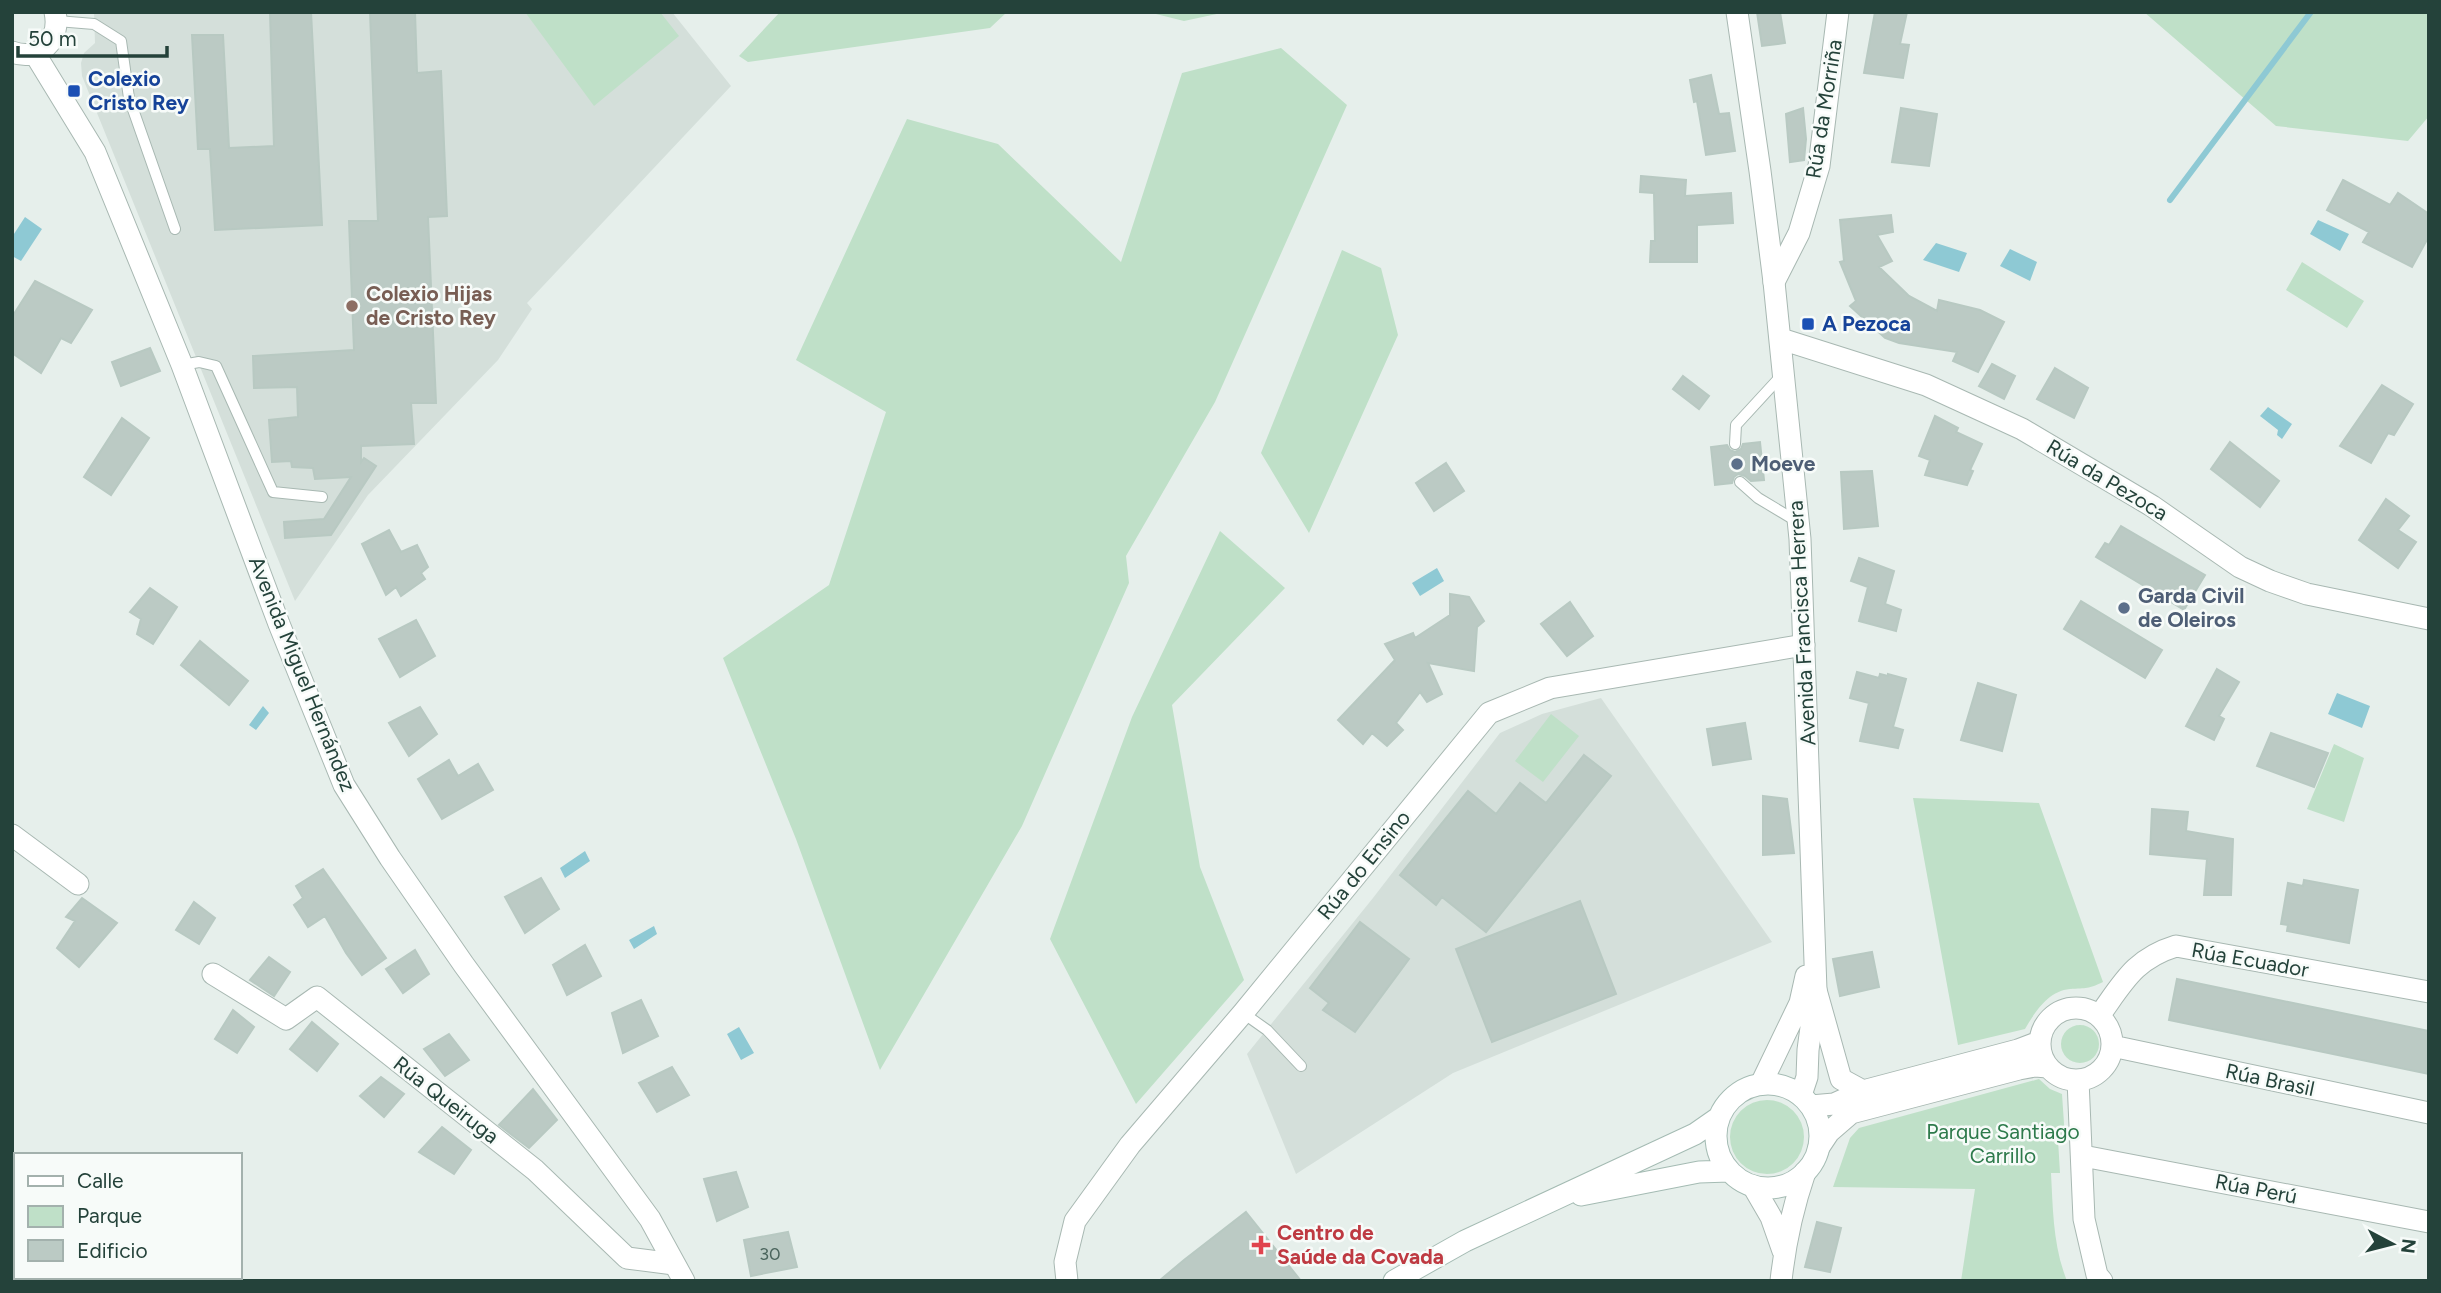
<svg xmlns="http://www.w3.org/2000/svg" width="2441" height="1293" font-family="Figtree,sans-serif">
<style>
.built{fill:#d4dfda}
.green{fill:#bfe0c8}
.water{fill:#8ec9d4}
.lines{fill:none;stroke-linecap:round;stroke-linejoin:round}
.stream{stroke:#8ec9d4;stroke-width:6}
.building{fill:#bbcac4;stroke:#b8c9c2;stroke-width:2}
.service-casing{stroke:#a8b8b2;stroke-width:12}
.minor-casing{stroke:#a8b8b2;stroke-width:23}
.tertiary-casing{stroke:#a8b8b2;stroke-width:23}
.secondary-casing{stroke:#a4bbb3;stroke-width:23}
.service{stroke:#fff;stroke-width:10}
.minor{stroke:#fff;stroke-width:21}
.tertiary{stroke:#fff;stroke-width:21}
.secondary{stroke:#fff;stroke-width:21}
.transit-dot{fill:#1a4fb4;stroke:#f7fbf9;stroke-width:2.5}
.education-dot{fill:#8d6e63;stroke:#f7fbf9;stroke-width:2.5}
.service-dot{fill:#5c6f8a;stroke:#f7fbf9;stroke-width:2.5}
.health-dot{fill:#e0444e;stroke:#f7fbf9;stroke-width:2.5}
.labels{text-anchor:middle;stroke-width:5;stroke-linejoin:round;paint-order:stroke}
.number-label{font-size:18px;fill:#4a645c}
.transit-label{font-size:21px;font-weight:bold;fill:#164399;stroke:#f7fbf9;text-anchor:start}
.street-label{font-size:21px;fill:#24423a;stroke:#f7fbf9}
.education-label{font-size:21px;font-weight:bold;fill:#785e54;stroke:#f7fbf9;text-anchor:start}
.service-label{font-size:21px;font-weight:bold;fill:#4e5e75;stroke:#f7fbf9;text-anchor:start}
.park-label{font-size:21px;fill:#2d7a4b;stroke:#f7fbf9}
.health-label{font-size:21px;font-weight:bold;fill:#be3a42;stroke:#f7fbf9;text-anchor:start}
</style>
<rect width="100%" height="100%" fill="#e6efeb"/>
<!-- built -->
<path class="built" d="M94 12H672L731 86 527 303 532 309 498 360 368 495 295 601 82 76 81 63 84 53 95 43Z
M1601 698 1772 942 1453 1073 1296 1174 1247 1054 1373 898 1500 733 1542 714Z"/>
<!-- green -->
<path class="green" d="M525 12H660L679 36 594 106Z
M780 12H1007L990 28 748 62 739 56Z
M1148 12H1226L1184 21Z
M2144 12H2429V116L2408 141 2276 126Z
M1281 48 1347 105 1215 402 1126 556 1129 583 1022 826 880 1070 796 839 723 658 829 585 886 412 796 360 907 119 998 144 1121 262 1182 73Z
M1342 250 1381 268 1398 335 1309 533 1261 453Z
M2302 262 2364 301 2347 328 2286 290Z
M1220 531 1285 588 1172 705 1200 867 1244 980 1136 1104 1050 939 1132 717Z
M1551 714 1579 736 1543 782 1515 761Z
M2334 744 2364 758 2344 822 2307 809Z
M1913 798 2039 803 2103 982C2088 989 2087 988 2070 989 2048 991 2035 1012 2025 1029L1958 1045Z
M2061 1044a19 19 0 1 1 38 0a19 19 0 1 1-38 0Z
M2039 1079 2050 1089 2062 1094 2065 1138 2058 1140 2060 1173H2051C2053 1210 2053 1246 2067 1281H1961L1975 1189 1833 1187 1850 1138 1859 1128Z
M1730 1137a37 37 0 1 1 74 0a37 37 0 1 1-74 0Z"/>
<!-- water -->
<path class="water" d="M25 217 42 229 21 261 12 256V237Z
M2318 220 2349 234 2340 251 2310 234Z
M1936 243 1967 253 1959 272 1923 260Z
M2010 249 2037 262 2030 281 2000 266Z
M2268 407 2292 424 2282 439 2277 435 2278 430 2260 416Z
M1437 568 1444 581 1420 596 1412 583Z
M2337 693 2370 706 2362 728 2328 714Z
M263 706 269 713 256 730 249 725Z
M585 851 590 861 565 878 560 868Z
M654 926 657 934 634 949 629 940Z
M739 1027 754 1053 741 1060 727 1034Z"/>
<g class="lines">
<!-- stream -->
<path class="stream" d="M2170 200 2311 12"/>
</g>
<!-- building -->
<path class="building" d="M270 12H311L322 225 215 230 210 149H198L192 35H223L229 148 274 146Z
M370 12H415L417 73 441 71 447 216 428 217 436 403H411L414 444 361 446V462L364 458 376 466 331 535 285 538 284 522 324 519 351 477 315 479 313 468 292 467 291 461 272 462 269 420 298 417 297 387 254 388 253 356 354 350 349 221H378Z
M1757 12H1780L1785 43 1762 46Z
M1875 12H1907L1900 44 1909 45 1903 78 1864 73Z
M1711 75 1719 114 1729 113 1735 151 1706 155 1697 101 1694 102 1690 80Z
M1803 108 1806 139 1804 160 1790 162 1786 114Z
M1901 108 1937 114 1929 166 1892 162Z
M1641 176 1686 180 1685 196 1731 193 1733 223 1697 225V262H1650L1651 241H1655L1654 193 1640 192Z
M2343 180 2390 205 2398 193 2429 214V236L2412 267 2363 242 2369 232 2327 210Z
M1891 215 1893 232 1877 235 1892 261 1879 267 1909 296 1937 311 1939 300 1980 310 2004 322 1978 372 1953 361 1957 352 1899 343 1885 338 1850 306 1856 301 1840 262 1844 261 1840 220Z
M35 281 92 310 71 343 61 338 41 373 12 353V317Z
M150 348 160 371 121 386 112 362Z
M1992 364 2015 376 2004 399 1979 386Z
M2055 368 2088 388 2074 418 2037 399Z
M1683 376 1709 396 1699 409 1673 389Z
M2382 385 2413 404 2394 435 2388 433 2371 463 2340 446Z
M1935 416 1958 428 1956 432 1982 444 1970 470 1973 471 1967 485 1925 475 1930 460 1919 456Z
M122 418 149 438 111 495 84 477Z
M1760 442 1764 480 1751 481 1745 476 1738 474 1734 477 1732 483 1715 485 1711 447 1727 445 1730 450 1735 452 1741 449 1743 444Z
M2230 442 2279 481 2260 507 2211 469Z
M1446 463 1464 491 1434 511 1416 483Z
M1872 471 1878 526 1844 529 1841 472Z
M2386 499 2409 516 2398 530 2416 542 2398 568 2359 540Z
M2121 526 2205 575 2184 610 2096 557 2105 543 2109 545Z
M389 530 401 552 417 545 428 567 421 573 425 579 401 596 396 587 386 595 362 544Z
M1859 558 1894 571 1885 604 1901 610 1896 631 1859 621 1868 587 1851 581Z
M150 588 177 607 153 644 137 634 141 619 130 612Z
M1450 594 1469 597 1484 621 1477 627 1474 671 1428 663 1442 694 1427 702 1420 692 1396 723 1403 730 1387 746 1372 733 1363 744 1338 720 1395 660 1385 644 1413 633 1415 638 1450 615Z
M2081 601 2162 650 2145 678 2064 629Z
M1570 602 1593 636 1567 656 1541 624Z
M416 620 435 656 400 677 379 639Z
M200 641 248 681 229 705 181 665Z
M2217 669 2239 682 2219 716 2224 719 2214 740 2186 726Z
M1857 672 1879 678 1880 674 1888 676V674L1906 679 1893 727 1903 730 1898 748 1860 741 1869 703 1850 698Z
M1978 683 2016 695 2002 751 1961 740Z
M420 707 437 734 409 756 389 723Z
M1745 723 1751 759 1713 765 1707 729Z
M2271 733 2328 753 2314 787 2257 766Z
M1584 755 1611 776 1486 932 1442 897 1436 905 1400 875 1468 791 1496 814 1520 783 1546 803Z
M449 760 458 776 478 764 493 790 442 819 418 779Z
M1763 796 1787 799 1794 853 1763 855Z
M2152 809 2188 812 2186 831 2233 839 2231 895H2204L2207 859 2150 854Z
M323 869 386 958 362 975 346 953 325 916 308 927 294 905 303 898 296 886Z
M541 878 559 909 525 933 505 897Z
M2304 880 2358 890 2349 943 2287 931 2288 925 2281 924 2288 883 2303 886Z
M82 898 117 923 79 967 57 948 75 921 66 917Z
M1580 901 1616 994 1492 1042 1456 949Z
M194 902 215 918 199 944 176 930Z
M1360 922 1409 959 1355 1032 1323 1010 1329 1003 1310 988Z
M585 945 601 976 567 995 553 965Z
M415 950 429 974 403 993 386 969Z
M1872 952 1879 987 1840 996 1833 959Z
M269 957 290 972 274 996 250 980Z
M2177 979 2429 1031V1074L2169 1020Z
M641 1000 658 1036 623 1053 612 1013Z
M233 1010 254 1027 237 1053 215 1039Z
M312 1022 338 1044 317 1071 290 1049Z
M449 1034 469 1060 445 1076 424 1049Z
M672 1067 689 1095 657 1112 639 1083Z
M381 1077 404 1094 384 1117 360 1096Z
M533 1089 557 1120 529 1148 499 1125Z
M442 1127 471 1150 454 1174 419 1152Z
M736 1172 748 1207 717 1221 704 1179Z
M1246 1212 1301 1281H1159L1184 1260Z
M1817 1222 1841 1228 1830 1272 1805 1267Z
M788 1232 797 1267 751 1276 744 1240Z"/>
<g class="lines">
<!-- service casing -->
<g class="service-casing">
<path id="service" d="M57 21 94 24 121 41 129 98 175 229
M182 365 199 362 216 366 273 492 322 497
M1735 444 1736 425 1782 375
M1740 482 1758 498 1798 522
M1243 1013 1267 1030 1301 1066"/>
</g>
<!-- minor casing -->
<g class="minor-casing">
<path id="minor" d="M1774 282 1799 233 1819 166 1838 12
M12 835 78 884
M213 974 286 1019 317 997 535 1170 627 1258 674 1264
M1816 990 1841 1079 1863 1091
M2040 1044a36 36 0 1 1 72 0a36 36 0 1 1-72 0Z
M2099 1016C2123 983 2134 959 2176 946L2429 992
M2112 1046 2429 1113
M2078 1080 2084 1219 2097 1275 2102 1281
M1811 1106 1834 1104 1863 1091 2018 1050 2039 1042
M1819 1147 1829 1132 1851 1113 2019 1069 2035 1066 2048 1067
M2083 1156 2429 1222
M1067 1281 1065 1262 1075 1221 1130 1145 1243 1013 1489 713 1550 688 1804 645"/>
</g>
<!-- tertiary casing -->
<g class="tertiary-casing">
<path id="tertiary" d="M1737 12 1760 171 1774 282 1800 539 1816 990 1808 1050 1807 1077 1801 1095
M12 52C40 62 61 40 55 12
M35 54 95 152 182 365 279 624 344 785 390 858 464 965 650 1219 684 1281
M1781 339 1926 385 2022 429 2152 506 2240 567 2270 581 2307 594 2429 619
M1761 1084 1800 1003 1806 976
M1753 1186 1771 1217 1783 1251
M1781 1281C1785 1243 1793 1207 1805 1172"/>
</g>
<!-- secondary casing -->
<g class="secondary-casing">
<path id="secondary" d="M1716 1136a52 52 0 1 1 104 0a52 52 0 1 1-104 0Z
M1581 1195 1699 1172 1729 1171
M1394 1281 1465 1241 1695 1134 1718 1118"/>
</g>
<!-- service -->
<use href="#service" class="service"/>
<!-- minor -->
<use href="#minor" class="minor"/>
<!-- tertiary -->
<use href="#tertiary" class="tertiary"/>
<!-- secondary -->
<use href="#secondary" class="secondary"/>
</g>
<!-- markers -->
<g class="transit-dot">
<rect x="67" y="84" width="14" height="14" rx="3.5"/>
<rect x="1801" y="317" width="14" height="14" rx="3.5"/>
</g>
<circle class="education-dot" cx="352" cy="306" r="7"/>
<g class="service-dot">
<circle cx="1737" cy="464" r="7"/>
<circle cx="2124" cy="608" r="7"/>
</g>
<path class="health-dot" d="M1257.5 1234.5h7v7h7v7h-7v7h-7v-7h-7v-7h7z"/>
<g class="labels">
<!-- number labels -->
<g class="number-label">
<text x="770" y="1260">30</text>
</g>
<!-- transit labels -->
<g class="transit-label">
<text x="88" y="86">Colexio<tspan x="88" dy="24">Cristo Rey</tspan></text>
<text x="1822" y="331">A Pezoca</text>
</g>
<!-- street labels -->
<g class="street-label">
<text transform="translate(1824 109) rotate(-81)" y="7">Rúa da Morriña</text>
<text transform="translate(2107 480) rotate(31)" y="7">Rúa da Pezoca</text>
<text transform="translate(1802 623) rotate(-93)" y="7">Avenida Francisca Herrera</text>
<text transform="translate(302 674) rotate(68)" y="7">Avenida Miguel Hernández</text>
<text transform="translate(1364 865) rotate(-51)" y="7">Rúa do Ensino</text>
<text transform="translate(2250 960) rotate(10)" y="7">Rúa Ecuador</text>
<text transform="translate(2270 1080) rotate(12)" y="7">Rúa Brasil</text>
<text transform="translate(446 1100) rotate(38)" y="7">Rúa Queiruga</text>
<text transform="translate(2256 1189) rotate(11)" y="7">Rúa Perú</text>
</g>
<!-- education labels -->
<g class="education-label">
<text x="366" y="301">Colexio Hijas<tspan x="366" dy="24">de Cristo Rey</tspan></text>
</g>
<!-- service labels -->
<g class="service-label">
<text x="1751" y="471">Moeve</text>
<text x="2138" y="603">Garda Civil<tspan x="2138" dy="24">de Oleiros</tspan></text>
</g>
<!-- park labels -->
<g class="park-label">
<text x="2003" y="1139">Parque Santiago<tspan x="2003" dy="24">Carrillo</tspan></text>
</g>
<!-- health labels -->
<g class="health-label">
<text x="1277" y="1240">Centro de<tspan x="1277" dy="24">Saúde da Covada</tspan></text>
</g>
</g>
<!-- border -->
<rect width="2441" height="1293" fill="none" stroke="#24423a" stroke-width="28"/>
<!-- legend -->
<rect x="14" y="1153" width="228" height="126" fill="#f7fbf9" stroke="#a3b1ad" stroke-width="2"/>
<rect x="28" y="1176" width="35" height="10" fill="#ffffff" stroke="#a3b1ad" stroke-width="2"/>
<text x="77" y="1188" font-size="21" fill="#24423a">Calle</text>
<rect x="28" y="1206" width="35" height="21" fill="#bfe0c8" stroke="#a3b1ad" stroke-width="2"/>
<text x="77" y="1223" font-size="21" fill="#24423a">Parque</text>
<rect x="28" y="1240" width="35" height="21" fill="#bbcac4" stroke="#a3b1ad" stroke-width="2"/>
<text x="77" y="1258" font-size="21" fill="#24423a">Edificio</text>
<!-- north arrow -->
<g transform="translate(2392 1244) rotate(97)" stroke="#f7fbf9" stroke-width="5" paint-order="stroke">
<path d="M0-5L12 26L0 18L-12 26Z" fill="#24423a"/>
<text y="-10" font-size="19" font-weight="bold" text-anchor="middle" fill="#24423a">N</text>
</g>
<!-- scale -->
<path d="M18 46v10h149v-10" fill="none" stroke="#24423a" stroke-width="3.5"/>
<text x="28" y="46" font-size="21" fill="#24423a" stroke="#f7fbf9" stroke-width="5" paint-order="stroke">50 m</text>
</svg>
